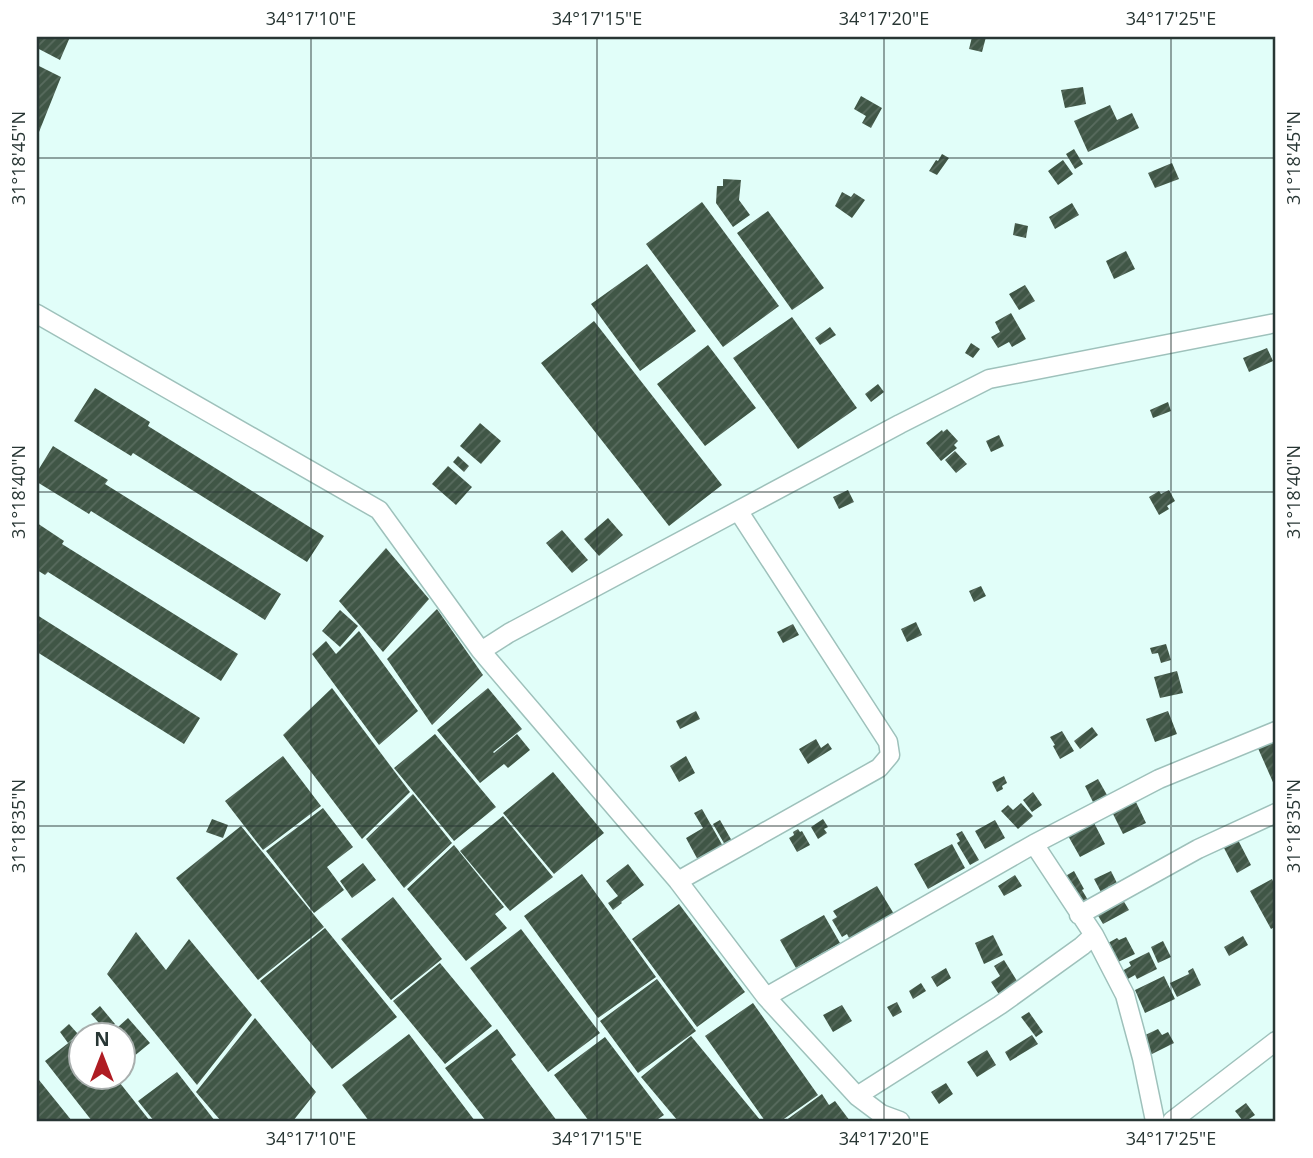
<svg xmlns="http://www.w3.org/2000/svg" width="1313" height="1158" font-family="'Open Sans',sans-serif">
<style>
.building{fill:url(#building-hatch)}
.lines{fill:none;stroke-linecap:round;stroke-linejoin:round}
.minor-casing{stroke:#9ec1bb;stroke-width:21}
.minor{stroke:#fff;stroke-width:18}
.ticks{fill:none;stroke:#283634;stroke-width:2;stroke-opacity:0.45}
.neatline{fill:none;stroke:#283634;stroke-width:2.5}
.ticks-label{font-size:18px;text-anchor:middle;fill:#283634}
</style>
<defs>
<pattern id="building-hatch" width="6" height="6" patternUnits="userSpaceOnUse" patternTransform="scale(1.75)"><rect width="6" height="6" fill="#405646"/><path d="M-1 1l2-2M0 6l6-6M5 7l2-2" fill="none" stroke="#596c5f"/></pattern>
</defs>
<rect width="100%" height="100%" fill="#e1fef9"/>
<!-- building -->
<path class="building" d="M37 37H70L60 60 37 48Z
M972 37H986L982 52 969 49Z
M37 65 61 77 37 137Z
M1083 87 1086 104 1065 108 1061 90Z
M861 96 882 108 871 128 862 123 866 116 854 109Z
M1110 105 1117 120 1132 113 1139 128 1088 152 1074 121Z
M1074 149 1083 164 1075 169 1066 154Z
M942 154 949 158 937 175 929 171 936 160 938 161Z
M1063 160 1073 174 1058 185 1048 171Z
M1172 163 1179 179 1155 188 1148 173Z
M723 179 741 180 739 200 750 215 733 227 716 203 717 186H723Z
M842 192 851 197 854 193 865 200 852 218 835 206Z
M702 202 779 306 723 347 646 244Z
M1072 203 1079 215 1055 229 1049 217Z
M768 211 824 288 792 310 737 233Z
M1015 223 1028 226 1026 238 1013 235Z
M1126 251 1135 269 1114 279 1106 261Z
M647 264 696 331 640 371 591 304Z
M1025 285 1035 301 1019 310 1009 294Z
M1011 313 1026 339 1012 347 1009 342 998 348 991 337 1000 332 995 322Z
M792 317 857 408 798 449 733 358Z
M594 321 722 485 669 526 541 363Z
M830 327 836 335 820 345 815 338Z
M971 343 980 349 973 358 965 353Z
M708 345 756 408 705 446 657 384Z
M1267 348 1273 361 1249 372 1243 358Z
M878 384 884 392 871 402 865 394Z
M95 388 150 422 148 426 324 536 307 562 133 453 131 456 74 421Z
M1168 402 1171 411 1153 418 1150 410Z
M480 423 501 441 481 464 460 446Z
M947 429 958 441 954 445 957 448 941 461 926 443 942 430 943 432Z
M999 435 1004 446 991 452 986 441Z
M53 446 108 480 105 484 281 594 265 620 91 511 89 514 37 482V472Z
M955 451 967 464 956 473 945 460Z
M458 456 469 466 464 472 453 462Z
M448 466 472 487 456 505 432 484Z
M848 490 854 502 839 509 833 497Z
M1169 490 1175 501 1167 506 1169 509 1159 515 1149 497 1159 491 1161 494Z
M608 518 623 535 599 556 584 539Z
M37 523 64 541 62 544 238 654 221 681 48 572 45 575 37 570Z
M562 530 588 560 572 573 546 543Z
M386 548 429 599 383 652 339 601Z
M981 586 986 596 974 602 969 591Z
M437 609 483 675 432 725 387 659Z
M340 610 358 626 340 647 322 631Z
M37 615 200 718 184 744 37 652Z
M916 622 922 635 907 642 901 629Z
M793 624 799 635 783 643 777 632Z
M359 631 418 711 379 745 312 654 326 641 336 654Z
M1166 644 1171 660 1161 663 1158 653 1152 654 1150 648Z
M1177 671 1183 693 1160 698 1154 677Z
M332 688 410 792 362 839 283 735Z
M488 688 522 729 493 752 494 753 517 734 530 750 508 768 504 764 480 783 437 730Z
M696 711 700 719 680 729 676 721Z
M1168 711 1177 734 1155 742 1146 719Z
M1092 727 1098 735 1080 749 1074 741Z
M1062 731 1074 751 1060 759 1053 746 1055 745 1050 737Z
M435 734 496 807 454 841 394 768Z
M1276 737V789L1257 746Z
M816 739 821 748 828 743 832 749 808 764 799 749Z
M283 756 321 806 263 850 225 801Z
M686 756 695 773 679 782 670 766Z
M553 772 604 833 554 874 503 813Z
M1004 776 1007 783 1002 786 1003 789 997 792 992 782Z
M1098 779 1107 795 1093 802 1085 786Z
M1033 792 1042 805 1032 812 1023 800Z
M413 794 452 843 404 888 366 839Z
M1135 800 1146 823 1123 834 1112 812Z
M1021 803 1033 816 1018 829 1001 811 1008 805 1013 810Z
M323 808 353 847 327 867 344 890 314 913 266 851Z
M702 809 724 848 699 862 686 838 703 828 694 813Z
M503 816 553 877 510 911 460 851Z
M212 819 228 825 223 838 206 832Z
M823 819 828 827 824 829 827 833 818 839 811 827Z
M720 820 732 841 725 845 713 824Z
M995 820 1005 838 985 849 975 831Z
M1093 821 1105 844 1080 857 1067 834Z
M241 826 324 927 258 980 176 878Z
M798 829 800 832 802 831 810 845 797 852 789 838 794 835 793 832Z
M962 831 979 860 970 865 957 843 960 841 956 834Z
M1238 840 1251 865 1237 873 1224 848Z
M952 844 965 868 928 889 914 864Z
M454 845 504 907 495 914 507 928 466 961 407 889Z
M363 863 376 880 352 898 340 881Z
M628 864 644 885 621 902 622 903 613 910 608 903 618 896 606 881Z
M1074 871 1084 889 1082 890 1088 900 1078 905 1062 878Z
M1111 871 1117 883 1108 887 1110 890 1102 894 1094 879Z
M582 874 656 977 598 1018 524 916Z
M1015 875 1022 886 1004 896 998 886Z
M1272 879 1276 887V926L1271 929 1250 891Z
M877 886 894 914 850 940 847 934 842 937 832 920 837 917 833 911Z
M393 897 442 959 391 1000 341 939Z
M1123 900 1129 910 1103 924 1097 914Z
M679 904 745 992 697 1027 632 939Z
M824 915 840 943 796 968 780 940Z
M325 928 397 1017 332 1069 260 981Z
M521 929 600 1033 548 1072 470 968Z
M136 932 166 970 189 939 252 1015 197 1085 107 974Z
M993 935 1003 955 984 964 975 943Z
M1243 936 1248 945 1229 956 1224 947Z
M1126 937 1135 954 1118 962 1108 943 1117 938 1119 940Z
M1163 941 1171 957 1158 963 1151 947Z
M1149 952 1157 969 1137 979 1135 975 1126 980 1122 971 1131 966 1129 962Z
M1004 960 1019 984 1000 996 991 982 1000 976 994 966Z
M440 963 492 1026 445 1064 393 1001Z
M946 968 951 978 937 987 931 977Z
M1193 968 1201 985 1177 997 1170 983 1189 974 1188 971Z
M1164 976 1175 999 1145 1013 1135 990Z
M657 979 696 1031 638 1073 600 1021Z
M921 983 926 991 913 999 909 991Z
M897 1002 902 1012 893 1017 887 1007Z
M753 1003 818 1095 781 1121H765L705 1036Z
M842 1005 852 1021 833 1032 823 1015Z
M100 1006 115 1024 106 1031 91 1014Z
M1029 1012 1043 1032 1036 1037 1021 1017Z
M128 1018 150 1043 127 1062 122 1057V1036H108Z
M255 1018 316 1092 293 1121H221L196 1092Z
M69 1024 78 1034 68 1043 60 1032Z
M497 1029 516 1055 511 1059 557 1121H486L445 1068Z
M1158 1029 1162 1035 1168 1032 1174 1043 1150 1055 1141 1037Z
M80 1034V1078H116L150 1121H92L45 1061Z
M409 1034 475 1121H369L342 1085Z
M1032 1035 1038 1044 1010 1061 1005 1052Z
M691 1036 761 1121H678L641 1077Z
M605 1037 664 1115 655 1121H589L554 1075Z
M987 1050 996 1065 977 1077 967 1062Z
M177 1072 215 1121H154L138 1101Z
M39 1080 72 1121H37V1082Z
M946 1083 953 1094 939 1104 931 1092Z
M822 1094 829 1105 835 1101 850 1121H785Z
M1246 1103 1255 1115 1246 1121H1243L1235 1111Z"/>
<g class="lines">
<!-- minor casing -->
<g class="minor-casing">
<path id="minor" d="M37 314 379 510 481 651 678 881 766 997 857 1096 881 1114 900 1121
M481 651 509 633 900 424 989 379 1276 323
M1034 844 1094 935 1125 995 1142 1058 1155 1121
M678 881 879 768 890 755 888 742 739 512
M1079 915 1198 849 1276 813
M766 997 1034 844 1159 779 1276 731
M857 1096 1000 1005 1082 946 1094 935
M1172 1121 1276 1041"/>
</g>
<!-- minor -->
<use href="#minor" class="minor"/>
</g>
<!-- ticks -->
<path class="ticks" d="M311 37V1121M597 37V1121M884 37V1121M1171 37V1121M37 158H1276M37 492H1276M37 826H1276"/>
<!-- border -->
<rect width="1313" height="1158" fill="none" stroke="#ffffff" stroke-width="77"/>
<!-- north arrow -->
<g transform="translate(102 1056)"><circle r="33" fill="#ffffff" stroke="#a9afae" stroke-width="2"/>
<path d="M0-5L12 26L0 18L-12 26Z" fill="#af1c23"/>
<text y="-10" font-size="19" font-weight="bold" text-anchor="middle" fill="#283634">N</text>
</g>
<rect x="38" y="38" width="1236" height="1082" class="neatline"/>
<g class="ticks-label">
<text x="311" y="25">34°17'10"E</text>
<text x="597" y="25">34°17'15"E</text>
<text x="884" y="25">34°17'20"E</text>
<text x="1171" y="25">34°17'25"E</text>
<text transform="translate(19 158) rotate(-90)" y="6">31°18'45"N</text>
<text transform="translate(1294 158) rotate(-90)" y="6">31°18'45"N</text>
<text transform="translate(19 492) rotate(-90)" y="6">31°18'40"N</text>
<text transform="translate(1294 492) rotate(-90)" y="6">31°18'40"N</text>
<text transform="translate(19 826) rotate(-90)" y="6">31°18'35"N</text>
<text transform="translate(1294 826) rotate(-90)" y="6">31°18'35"N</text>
<text x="311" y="1145">34°17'10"E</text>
<text x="597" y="1145">34°17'15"E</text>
<text x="884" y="1145">34°17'20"E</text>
<text x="1171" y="1145">34°17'25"E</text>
</g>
</svg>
